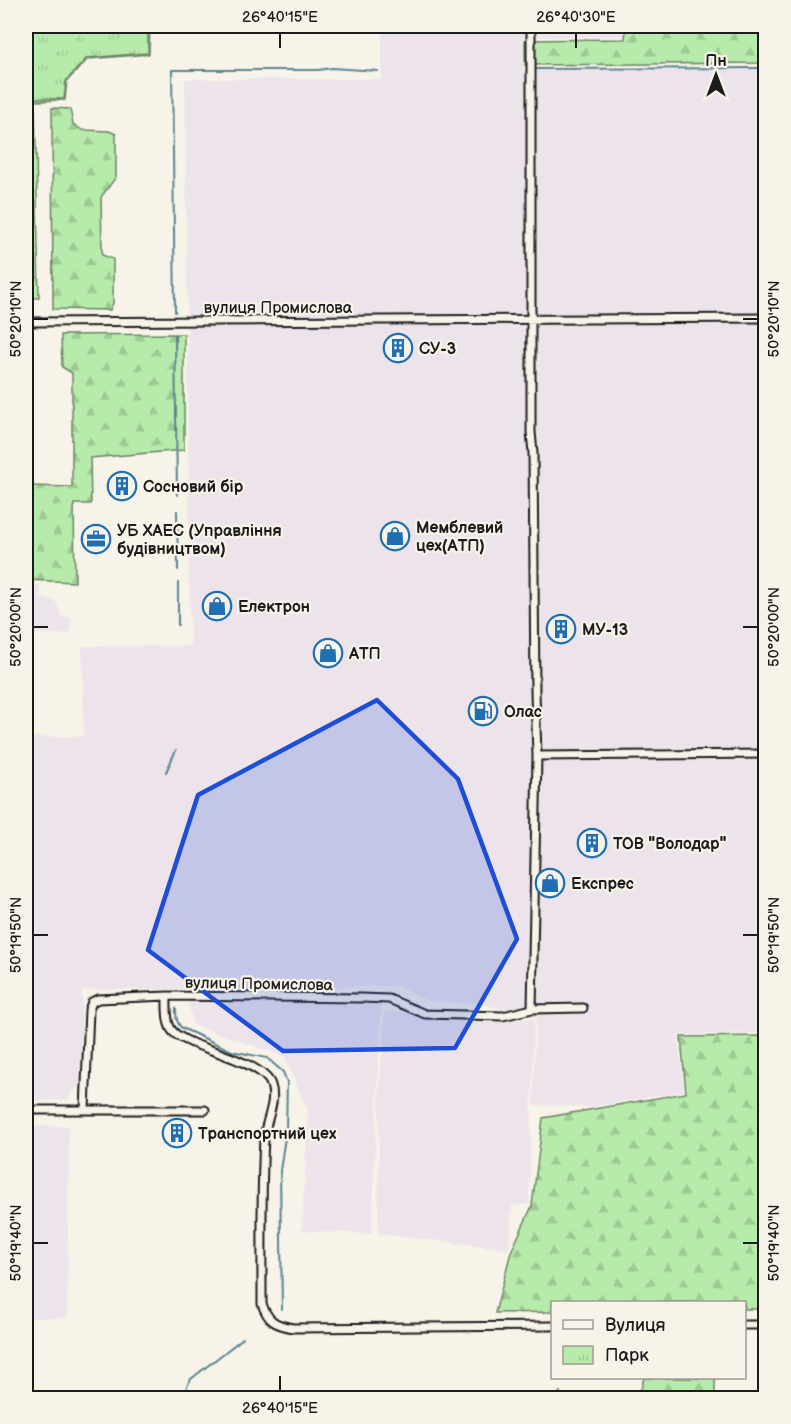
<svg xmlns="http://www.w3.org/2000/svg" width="791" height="1424" font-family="'Balsamiq Sans',sans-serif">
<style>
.built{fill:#ede4eb}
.forest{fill:url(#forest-firs);stroke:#6a8464;stroke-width:1.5}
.park{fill:url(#park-tufts);stroke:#6a8464;stroke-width:1.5}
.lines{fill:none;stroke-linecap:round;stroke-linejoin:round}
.stream{stroke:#588492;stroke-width:2}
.minor-casing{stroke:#1c1c1c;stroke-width:11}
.minor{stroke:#f7f3e8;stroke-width:7}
.marked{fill:#1d4ed8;fill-opacity:0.2;stroke:#1d4ed8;stroke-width:4.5;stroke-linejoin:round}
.ticks{fill:none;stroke:#1c1c1c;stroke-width:2}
.labels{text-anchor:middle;stroke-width:4.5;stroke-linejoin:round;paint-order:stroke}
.street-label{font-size:16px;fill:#1c1c1c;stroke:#f7f3e8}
.poi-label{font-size:16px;font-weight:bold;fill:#1c1c1c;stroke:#f7f3e8;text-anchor:start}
.neatline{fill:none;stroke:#1c1c1c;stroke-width:2}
.ticks-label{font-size:15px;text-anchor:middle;fill:#1c1c1c}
</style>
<defs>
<pattern id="forest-firs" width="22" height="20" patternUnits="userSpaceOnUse" patternTransform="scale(1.5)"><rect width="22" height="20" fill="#b7ebac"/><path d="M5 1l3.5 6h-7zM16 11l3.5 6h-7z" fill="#9dc993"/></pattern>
<pattern id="park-tufts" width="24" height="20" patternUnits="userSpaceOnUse" patternTransform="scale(1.5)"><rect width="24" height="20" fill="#b7ebac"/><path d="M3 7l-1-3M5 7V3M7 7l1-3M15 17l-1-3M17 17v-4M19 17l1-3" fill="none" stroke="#9dc993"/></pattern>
</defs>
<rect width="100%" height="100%" fill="#f7f3e8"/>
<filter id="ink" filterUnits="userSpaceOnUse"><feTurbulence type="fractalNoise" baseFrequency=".0167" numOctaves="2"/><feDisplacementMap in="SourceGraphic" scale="12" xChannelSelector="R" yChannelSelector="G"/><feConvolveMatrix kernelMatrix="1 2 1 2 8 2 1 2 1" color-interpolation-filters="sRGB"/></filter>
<g filter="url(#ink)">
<!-- built -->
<path class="built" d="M382 26H626V36L523 37V70L765 69V1033L678 1035 684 1091 590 1107 533 1105 536 1018 479 1003 427 1001 398 986 82 990 81 1082 67 1100 26 1101V737L84 736 82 646H190L185 79H382Z
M26 584 40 585V598L52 599 57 603 61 616 71 617V634H26Z
M188 1001 381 1005 372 1234 302 1231 308 1111 284 1056 193 1025Z
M385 1011 407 1013 430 1018 534 1019 529 1204 512 1206 509 1249 378 1234 379 1099Z
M26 1126H69L67 1318H26Z"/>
<!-- forest -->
<path class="forest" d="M26 26H150L149 54 88 59 67 81 65 100 35 101 39 298H26Z
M626 26H765V63L525 65V40L625 39Z
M52 108 70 109 73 124 82 130 109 131 116 134V177L101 197 102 255 113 259V303L110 310 53 309Z
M184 334V450L90 458 91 504H74L75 582 26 580V486L72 487V373L62 367 61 335Z
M765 1036V1309H745L744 1302H552V1312L495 1313 511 1252 532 1206 543 1118 686 1093 681 1037Z
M644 1378H715V1398H636L640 1393Z"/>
<!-- park -->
<path class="park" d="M26 26H148V53L87 58 66 81 64 99 26 98Z"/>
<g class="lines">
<!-- stream -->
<path class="stream" d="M534 69 766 68
M175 312 172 70H318L332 68 378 71
M175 335 177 495
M177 511 178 570
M178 583V625
M166 772 176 750
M176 1008C176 1015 176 1023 182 1028L232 1051 267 1058 283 1072 287 1082 286 1130 280 1171 282 1309
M183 1398 187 1386 191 1379 243 1338
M557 1398 560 1392"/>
<!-- minor casing -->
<g class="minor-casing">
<path id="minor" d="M531 26V432L533 453 535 691 537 756
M26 322 766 318
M167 996C167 1005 166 1019 170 1027 173 1035 184 1039 192 1043 211 1051 265 1065 271 1085 277 1103 265 1121 264 1139 261 1194 262 1249 262 1304 268 1321 275 1325 293 1328L552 1326
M532 1009 537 756 766 754
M26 1110H205
M85 1110 89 1010 92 1002 98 999 167 996 361 998 389 999 425 1014 503 1016 532 1009 583 1008
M744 1325H766"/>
</g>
<!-- minor -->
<use href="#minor" class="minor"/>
</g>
</g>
<!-- marked area -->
<path class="marked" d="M377 700 458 779 517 939 455 1048 283 1051 148 950 198 795Z"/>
<!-- ticks -->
<path class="ticks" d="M280 33V48M576 33V48M33 319H48M743 319H758M33 627H48M743 627H758M33 935H48M743 935H758M33 1243H48M743 1243H758M280 1376V1391"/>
<!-- icons -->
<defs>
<g id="building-ring" transform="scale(1.5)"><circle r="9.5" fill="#f7f3e8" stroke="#1f6fb2" stroke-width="1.5"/><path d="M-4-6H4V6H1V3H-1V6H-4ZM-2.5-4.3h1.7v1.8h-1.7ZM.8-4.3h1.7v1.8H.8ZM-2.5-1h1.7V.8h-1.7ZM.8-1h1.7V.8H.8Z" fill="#1f6fb2"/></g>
<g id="shop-ring" transform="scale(1.5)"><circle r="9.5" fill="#f7f3e8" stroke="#1f6fb2" stroke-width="1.5"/><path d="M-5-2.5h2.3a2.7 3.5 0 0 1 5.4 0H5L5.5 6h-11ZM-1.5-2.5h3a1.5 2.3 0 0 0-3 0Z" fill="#1f6fb2"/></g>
<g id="office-ring" transform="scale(1.5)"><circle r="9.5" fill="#f7f3e8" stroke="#1f6fb2" stroke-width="1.5"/><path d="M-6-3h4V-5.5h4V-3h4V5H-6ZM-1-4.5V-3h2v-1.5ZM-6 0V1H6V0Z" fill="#1f6fb2"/></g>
<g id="fuel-ring" transform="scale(1.5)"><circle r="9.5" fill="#f7f3e8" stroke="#1f6fb2" stroke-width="1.5"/><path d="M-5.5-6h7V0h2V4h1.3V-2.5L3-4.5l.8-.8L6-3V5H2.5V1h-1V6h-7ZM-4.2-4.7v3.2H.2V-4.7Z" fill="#1f6fb2"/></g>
</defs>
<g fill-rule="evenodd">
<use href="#building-ring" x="398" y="348"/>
<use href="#building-ring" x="122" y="486"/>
<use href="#shop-ring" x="395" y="536"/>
<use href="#office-ring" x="96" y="539"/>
<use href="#shop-ring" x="217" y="606"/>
<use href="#building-ring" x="561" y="629"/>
<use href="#shop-ring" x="328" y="653"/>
<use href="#fuel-ring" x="483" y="711"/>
<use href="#building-ring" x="592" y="843"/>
<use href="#shop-ring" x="550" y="883"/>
<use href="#building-ring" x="177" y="1133"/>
</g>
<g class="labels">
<!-- street labels -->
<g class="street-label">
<text x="278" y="313">вулиця Промислова</text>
<text transform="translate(259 983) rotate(1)" y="6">вулиця Промислова</text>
</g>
<!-- poi labels -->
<g class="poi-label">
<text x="419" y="354">СУ-3</text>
<text x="143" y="492">Сосновий бір</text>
<text x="416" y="533">Мемблевий<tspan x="416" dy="18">цех(АТП)</tspan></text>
<text x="117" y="536">УБ ХАЕС (Управління<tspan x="117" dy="18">будівництвом)</tspan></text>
<text x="238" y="612">Електрон</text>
<text x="582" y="635">МУ-13</text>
<text x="349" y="659">АТП</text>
<text x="504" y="717">Олас</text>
<text x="613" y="849">ТОВ "Володар"</text>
<text x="571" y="889">Експрес</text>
<text x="198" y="1139">Транспортний цех</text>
</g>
</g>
<!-- margin -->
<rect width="791" height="1424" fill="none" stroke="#f7f3e8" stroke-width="66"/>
<!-- legend -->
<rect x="551" y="1301" width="195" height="78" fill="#f7f3e8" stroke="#9f9d96" stroke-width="1.5"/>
<rect x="563" y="1320" width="30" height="9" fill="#f7f3e8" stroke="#9f9d96" stroke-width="1.5"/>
<text x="605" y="1331" font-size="18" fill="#1c1c1c">Вулиця</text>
<rect x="563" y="1346" width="30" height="18" fill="url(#park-tufts)" stroke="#9f9d96" stroke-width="1.5"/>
<text x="605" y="1361" font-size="18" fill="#1c1c1c">Парк</text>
<!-- north arrow -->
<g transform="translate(716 75)" stroke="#f7f3e8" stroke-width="4.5" paint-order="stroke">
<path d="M0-4.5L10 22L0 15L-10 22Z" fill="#1c1c1c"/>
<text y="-9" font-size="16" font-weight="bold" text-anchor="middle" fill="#1c1c1c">Пн</text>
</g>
<rect x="33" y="33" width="725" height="1358" class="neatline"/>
<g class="ticks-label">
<text x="280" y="22">26°40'15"E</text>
<text x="576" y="22">26°40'30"E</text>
<text transform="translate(16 319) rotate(-90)" y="5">50°20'10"N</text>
<text transform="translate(774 319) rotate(-90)" y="5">50°20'10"N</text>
<text transform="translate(16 627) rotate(-90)" y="5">50°20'00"N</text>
<text transform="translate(774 627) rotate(-90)" y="5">50°20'00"N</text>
<text transform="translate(16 935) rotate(-90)" y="5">50°19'50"N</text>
<text transform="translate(774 935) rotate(-90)" y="5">50°19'50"N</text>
<text transform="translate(16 1243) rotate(-90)" y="5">50°19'40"N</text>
<text transform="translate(774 1243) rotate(-90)" y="5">50°19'40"N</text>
<text x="280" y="1413">26°40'15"E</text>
</g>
</svg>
